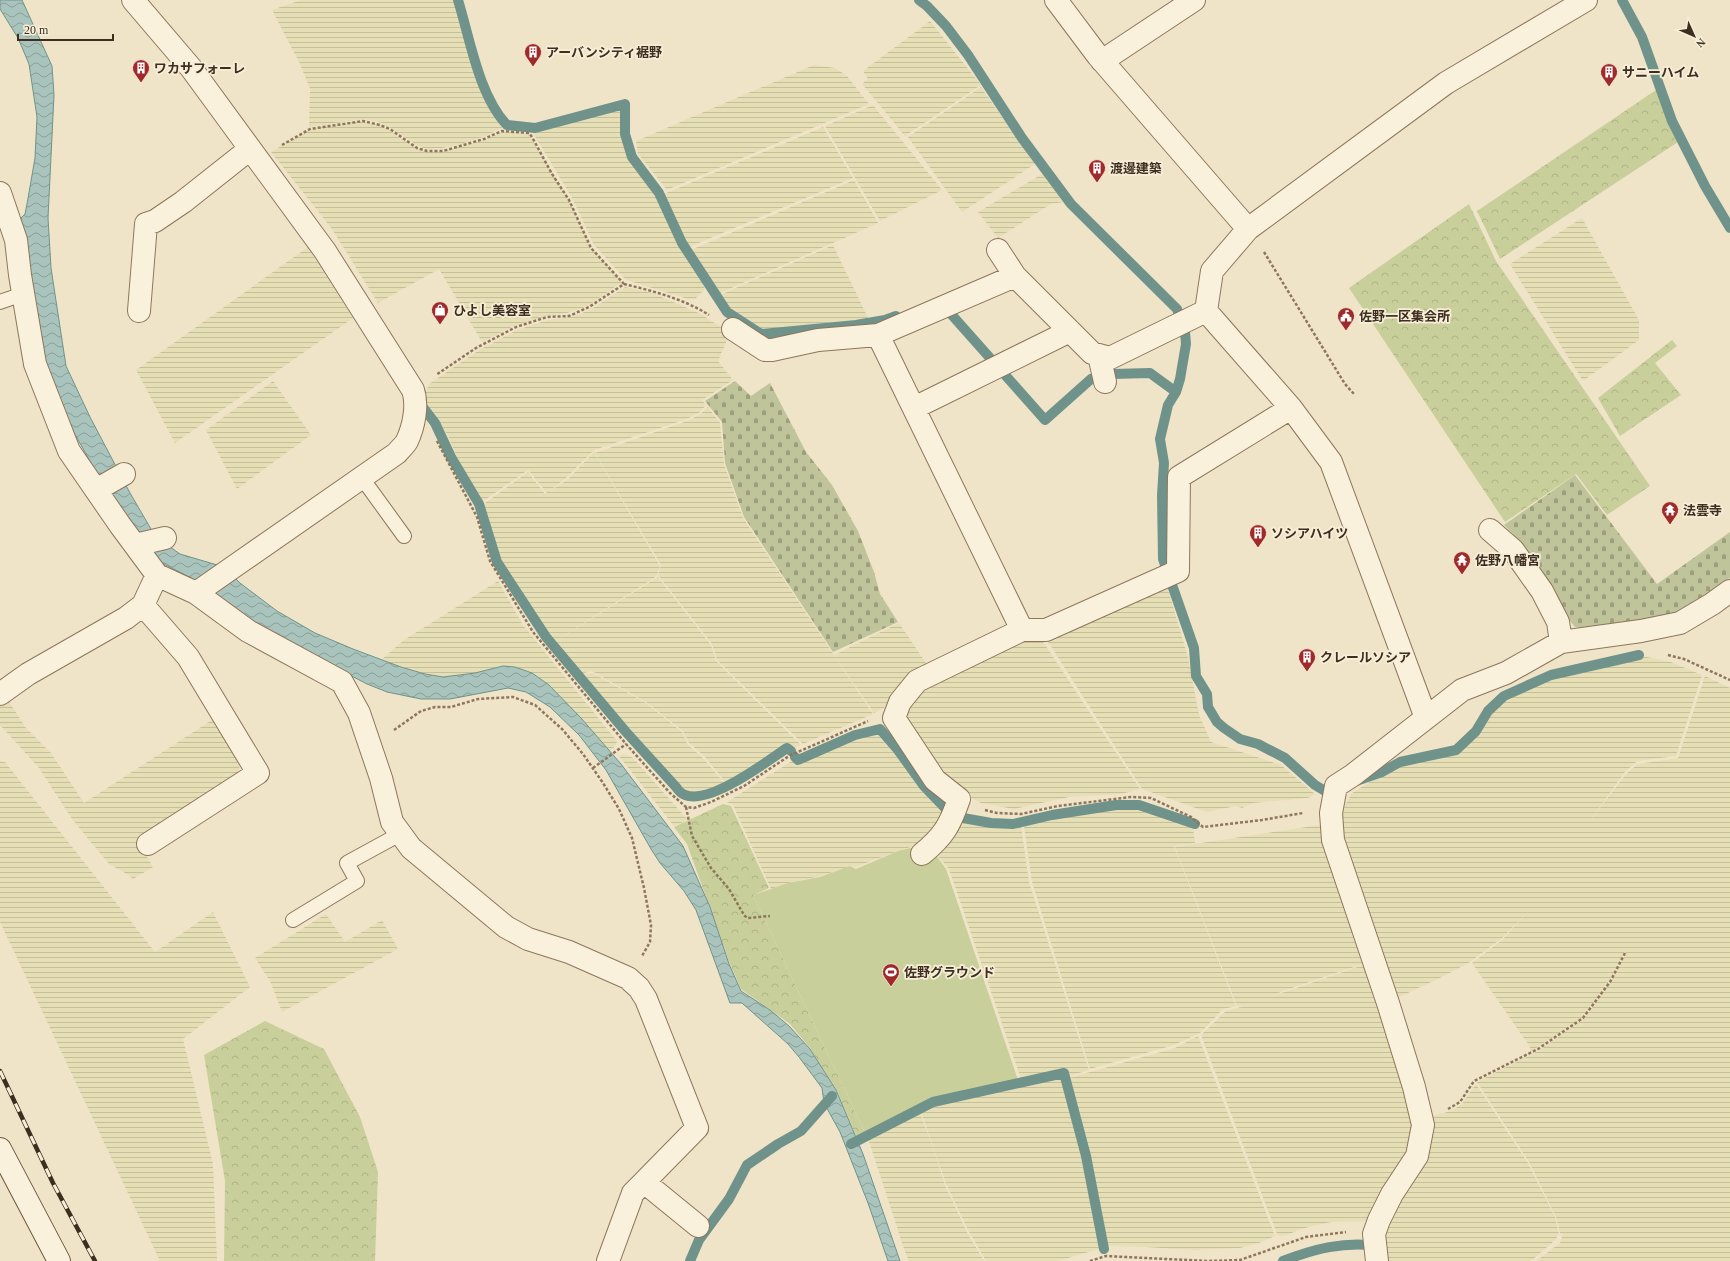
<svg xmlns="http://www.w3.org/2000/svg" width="1730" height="1261" font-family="'Times New Roman','Noto Sans JP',serif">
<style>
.farmland{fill:url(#farmland-rules)}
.forest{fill:url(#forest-crowns)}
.cemetery{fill:url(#cemetery-stones)}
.green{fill:#c9cf9b}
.water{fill:url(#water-waves);stroke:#6f938a}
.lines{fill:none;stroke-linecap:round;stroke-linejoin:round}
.stream{stroke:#6f938a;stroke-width:10}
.lane-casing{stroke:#8d765c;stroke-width:16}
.street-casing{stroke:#8d765c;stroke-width:24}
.secondary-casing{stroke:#6f573f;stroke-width:24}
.path{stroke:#8d765c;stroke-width:2.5;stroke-dasharray:3 2;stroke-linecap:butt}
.lane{stroke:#faf1dc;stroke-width:14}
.street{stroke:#faf1dc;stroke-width:22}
.secondary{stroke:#faf1dc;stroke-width:22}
.rail-casing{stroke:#3d2e20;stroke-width:4.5}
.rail{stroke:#f7eed8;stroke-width:3;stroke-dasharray:9;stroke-linecap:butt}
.labels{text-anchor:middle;stroke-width:3.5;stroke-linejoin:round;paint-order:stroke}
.poi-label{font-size:13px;font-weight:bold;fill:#3d2e20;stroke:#f7eed8;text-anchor:start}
</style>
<defs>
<pattern id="farmland-rules" width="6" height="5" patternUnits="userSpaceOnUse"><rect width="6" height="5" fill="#e6deb5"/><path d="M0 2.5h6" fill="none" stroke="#c6bf9b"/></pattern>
<pattern id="forest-crowns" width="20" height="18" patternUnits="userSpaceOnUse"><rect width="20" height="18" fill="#c9cf9b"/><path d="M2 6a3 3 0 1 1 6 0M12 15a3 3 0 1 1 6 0" fill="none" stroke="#aeb285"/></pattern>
<pattern id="cemetery-stones" width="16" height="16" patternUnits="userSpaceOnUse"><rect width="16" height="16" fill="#bfc49a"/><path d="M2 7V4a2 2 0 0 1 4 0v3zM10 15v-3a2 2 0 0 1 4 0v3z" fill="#9ca07d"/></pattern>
<pattern id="water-waves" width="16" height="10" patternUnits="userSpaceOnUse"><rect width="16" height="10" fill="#a9c4bc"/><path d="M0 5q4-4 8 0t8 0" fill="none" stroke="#8ba098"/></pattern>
</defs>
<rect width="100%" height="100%" fill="#f0e4c8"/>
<!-- farmland -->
<path class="farmland" d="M301 0H454L481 91 502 128 483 137 458 145 442 148 426 149 418 146 391 128 382 123 364 119 309 127 310 88 299 62 272 10Z
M930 21 981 85 905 136 862 84 868 79 863 71Z
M814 65 835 68 847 76 869 104 667 190 638 154 636 141Z
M981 87 1035 164 962 212 908 137Z
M873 105 942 190 880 221 825 126Z
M623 107 624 137 630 157 658 193 680 245 705 283 704 290 695 299H688L626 280 594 245 572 198 533 133Z
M353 122H363L380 125 389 130 417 149 427 152 443 151 459 147 485 140 502 132 528 133 569 200 591 248 622 282 588 306 567 313 547 316 516 325 482 342 439 269 378 303 332 229 271 152 310 129Z
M823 127 853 178 689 247 664 194Z
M1042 174 1063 202 1051 204 998 238 978 212Z
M854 180 878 223 718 294 691 250Z
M1582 218 1639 320V340L1583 381 1510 264Z
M833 245 868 318 764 330 730 309 720 295Z
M308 247 353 318 175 443 136 370Z
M625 287 652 293 699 313 730 333 718 361 733 380 702 400 706 405 699 413 687 419 594 450 566 478 548 492 567 480 594 452 660 566 657 575 654 578 557 640H553L500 562 481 506 528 472 545 494 547 493 528 470 482 502 457 457 448 436 439 421 422 403 429 384 479 350 517 330 548 320 571 317 590 310Z
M273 381 311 435 237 489 206 430Z
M708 407 720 423 724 464 743 518 873 714 803 744 717 660 712 644 658 575 661 565 595 453 687 421 699 415Z
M658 577 711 645 716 661 801 745 791 749 787 746 727 784 704 756 689 743 683 731 646 702 592 671 580 674 554 642Z
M498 581 523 625 617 741 616 745 610 751 581 718 549 685 503 666 475 673 443 677 425 674 381 660 404 640Z
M1166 583 1188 657 1199 715 1211 742 1281 765 1315 794 1308 798 1253 803 1242 808 1236 806 1207 812 1142 789 1045 637Z
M899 623 928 666 889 705 874 713 834 655Z
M1024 637 1042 640 1140 789 1121 794 1069 797 1014 809 981 803 957 790 916 741 906 712 920 689Z
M1642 656 1671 662 1702 675 1676 756 1637 761 1625 772 1589 822 1626 774 1638 764 1678 758 1705 676 1730 688V1261H1536L1560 1243 1563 1233H1560L1556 1217 1529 1162 1477 1082 1540 1050 1585 1018 1610 982 1626 954 1625 951 1609 981 1583 1018 1530 1052V1047L1472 963 1502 940 1528 912 1501 939 1470 962 1446 975 1395 999 1344 844 1342 818 1345 805 1352 793 1400 763 1457 751 1477 731 1489 712 1505 697 1551 676Z
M593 673 646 703 682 732 688 745 702 757 726 785 702 795 685 793 666 775 644 751 608 709 581 675Z
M8 700 26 728 51 753 84 803 215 718 241 758 238 775 138 841 153 867 133 879 129 875 109 864 72 819 39 768 0 725V705Z
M879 732 923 790 947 812 920 844 898 851 855 867 851 866 820 876 788 883 771 889 733 805 727 802 792 761 799 762 838 745Z
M625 754 633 758 688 820 674 826 619 756Z
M0 761 5 762 155 952 213 912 250 987 183 1039 213 1164 217 1261H160L0 922Z
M1138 808 1144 812 1193 826 1195 843 1174 846 1236 1006 1223 1009 1200 1033 1174 1045 1090 1069 1032 882 1024 826 1057 818 1118 809Z
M960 821 980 826 997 828 1021 826 1029 882 1089 1070 1069 1076 1066 1070 1021 1079 949 869 938 856Z
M1320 825 1324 827 1338 886 1363 964 1283 991 1270 997 1363 965 1399 1070 1412 1123 1408 1151 1368 1221 1331 1222 1301 1229 1287 1235 1279 1236 1277 1234 1201 1035 1226 1011 1245 1006H1237L1175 847Z
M326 914 345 942 382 920 398 949 282 1012 270 981 255 958Z
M1198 1036 1275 1236 1259 1243 1240 1248 1194 1250 1146 1247 1107 1246 1069 1078 1175 1048Z
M1061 1076 1063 1077 1102 1248 1058 1261H986L968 1230 946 1184 921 1112 934 1103Z
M1476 1084 1528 1163 1555 1217 1559 1234 1554 1241 1531 1261H1388L1386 1238 1387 1224 1429 1117 1451 1111 1462 1104Z
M920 1113 934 1150 945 1185 967 1232 984 1261H909L905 1252 868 1138 913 1114Z"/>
<!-- forest -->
<path class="forest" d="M1656 90 1678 142 1500 259 1477 211Z
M1469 204 1496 261 1650 486 1607 515 1576 474 1505 522 1349 288Z
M1672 340 1677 346 1655 363 1681 395 1620 436 1598 398Z
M723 804 731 806 769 888 753 895 867 1137 858 1140 837 1091 810 1048 790 1024 741 989 730 964 687 844 674 827Z
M265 1021 324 1049 360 1117 378 1172 375 1261H224L225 1181 204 1055Z"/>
<!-- cemetery -->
<path class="cemetery" d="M735 381 751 396 770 383 806 452 832 485 858 531 874 572 880 594 898 622 833 652 744 517 725 463 722 422 705 401Z
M1575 475 1657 584 1730 532V578L1685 608 1661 619 1588 628 1575 627 1570 621 1524 545 1504 525Z"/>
<!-- green -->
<path class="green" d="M915 847 936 855 946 869 1018 1080 935 1099 867 1137 753 895 788 883 820 877 850 866 856 869 898 851Z"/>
<!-- water -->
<path class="water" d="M0 0H22L52 66 54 95 48 218 51 268 66 366 90 417 130 493 151 529 163 542 180 554 224 567 240 583 277 611 315 633 353 649 401 667 425 674 443 677 475 673 503 666 515 667 532 673 549 685 581 718 621 764 683 846 710 907 729 964 741 991 770 1010 789 1026 810 1049 836 1090 863 1154 900 1261H888L868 1203 840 1132 824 1103 822 1088 799 1057 788 1044 742 1003H730L696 910 684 891 660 863 651 849 606 770 579 735 550 707 526 692 508 688 450 699H421L387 692 367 684 259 628 199 582 162 563 105 488 72 429 44 358 21 218 25 214 27 204 35 158 37 117 29 64 18 38 0 9Z"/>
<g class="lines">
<!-- stream -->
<path class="stream" d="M458 0C470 39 479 96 507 125L535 128 625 104V134L632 157 659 193 682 243 727 312 761 334 856 325 885 320 896 316
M919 0 927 6 946 26 968 55 1022 138 1071 204 1177 309 1185 332 1186 344 1180 379 1176 392 1168 405 1160 439 1164 463 1162 495 1163 559 1194 648 1196 676 1207 694 1208 707 1217 722 1224 728 1240 739 1258 744 1285 758 1315 785 1325 791 1335 788
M1622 0 1642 37 1672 121 1705 186 1730 228
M943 305 1045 420 1091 379 1113 374 1150 373 1176 392
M422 406 435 423 451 457 479 504 497 562 546 637 626 732 676 787C678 790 682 794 685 795 710 805 766 762 787 748L791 751
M795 757 798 760 855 735 880 729 898 750 924 786 947 810 963 818 991 823 1013 824 1052 815 1116 805H1139L1195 824
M1356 781 1382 772 1400 762 1456 750 1476 731 1488 711 1504 696 1551 675 1639 655
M851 1144 933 1102 1064 1073 1086 1156 1104 1249
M690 1261 699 1240 729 1199 747 1165 778 1144 801 1131 832 1096
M1283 1261C1314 1249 1344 1241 1378 1246"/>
<!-- lane casing -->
<g class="lane-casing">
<path id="lane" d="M0 302 23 294
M362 478 404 536
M293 920 357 881 347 863 400 834"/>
</g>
<!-- street casing -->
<g class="street-casing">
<path id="street" d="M133 0 191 68 325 251 413 390C418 405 414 426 407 441 405 445 400 449 397 453L196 593
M1056 0 1098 56 1248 229
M1102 61 1194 0
M0 193 16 240 20 275 35 364 69 451 120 525 157 575 196 593 248 631 342 682 359 713 381 778 392 822 411 848 506 927 528 939 569 952 628 978 639 988 646 999 697 1128 644 1182 698 1226
M998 250 1015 276
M139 311 146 224 155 221 183 202 250 149
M1206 311 1291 408 1331 462 1426 718
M733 329 765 350H772L818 340 878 335 1015 276 1092 353 1110 358 1206 311 1212 271 1248 229 1446 83 1586 0
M878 335 1022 630
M1099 355 1105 382
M914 408 1070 331
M96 490 124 474
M1490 530 1513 550 1542 591 1558 622 1561 642
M135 545 165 538
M143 605 188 657 258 773 148 844
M0 694 28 674 126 618 143 605 157 575
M922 854C944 836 950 825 959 799L935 780 894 718 900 702 917 681 1022 630H1046L1178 571 1179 477 1291 408
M608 1261 633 1193 644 1182
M1377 1261 1374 1234 1379 1220 1392 1194 1417 1156 1423 1125 1414 1087 1388 1003 1333 840 1331 813 1336 786 1353 775 1462 690 1506 673 1561 642 1641 631 1680 623 1712 604 1730 591"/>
</g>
<!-- secondary casing -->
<g class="secondary-casing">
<path id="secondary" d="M0 1149 59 1261"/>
</g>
<!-- path -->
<path class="path" d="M282 145 310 129 363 121 380 125 390 129 417 148 427 151H443L484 139 502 131 529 133 532 137 552 174 569 200 591 248 624 284 589 307 569 316 547 317 516 327 476 348 436 375
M1264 252 1345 384 1354 394
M624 284C653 291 684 299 709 315
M437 441 477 517 490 561 533 632 626 744 670 793 686 807 694 808 711 802 744 786 789 756 868 721
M1668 655 1684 659 1730 680
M394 730 421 711 435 707H451L478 699 513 697 535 705 562 729 583 754 603 783 619 809 632 838 644 888 651 925 650 942 642 956
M593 768 626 744
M686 807 692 836 711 868 729 889 744 915 747 918 770 916
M985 810 997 813 1021 814 1058 806 1131 797 1151 798 1191 817 1203 827 1262 820 1303 813
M1448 1109 1460 1102 1474 1081 1538 1049 1583 1018 1610 982 1625 953
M1090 1261 1106 1256 1207 1261 1240 1260 1306 1237 1346 1232"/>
<!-- lane -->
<use href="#lane" class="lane"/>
<!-- street -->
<use href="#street" class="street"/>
<!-- secondary -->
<use href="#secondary" class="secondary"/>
<!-- rail casing -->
<g class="rail-casing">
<path id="rail" d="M0 1071 53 1183 95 1261"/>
</g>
<!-- rail -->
<use href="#rail" class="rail"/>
</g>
<!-- icons -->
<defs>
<g id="building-pin" transform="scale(0.9)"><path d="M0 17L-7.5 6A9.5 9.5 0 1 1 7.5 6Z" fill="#9e2a2b" stroke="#f7eed8"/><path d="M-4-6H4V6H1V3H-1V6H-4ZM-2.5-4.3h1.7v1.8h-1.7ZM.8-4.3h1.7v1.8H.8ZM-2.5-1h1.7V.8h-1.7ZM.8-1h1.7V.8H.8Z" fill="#fff"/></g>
<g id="shop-pin" transform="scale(0.9)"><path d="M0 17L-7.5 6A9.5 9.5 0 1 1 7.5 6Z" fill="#9e2a2b" stroke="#f7eed8"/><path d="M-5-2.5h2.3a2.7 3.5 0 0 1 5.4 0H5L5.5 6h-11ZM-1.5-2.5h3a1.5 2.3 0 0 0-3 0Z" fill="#fff"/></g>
<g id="civic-pin" transform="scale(0.9)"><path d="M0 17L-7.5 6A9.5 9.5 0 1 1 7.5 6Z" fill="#9e2a2b" stroke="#f7eed8"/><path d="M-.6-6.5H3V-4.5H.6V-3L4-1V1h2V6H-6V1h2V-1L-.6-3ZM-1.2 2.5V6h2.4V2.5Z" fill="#fff"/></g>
<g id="temple-pin" transform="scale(0.9)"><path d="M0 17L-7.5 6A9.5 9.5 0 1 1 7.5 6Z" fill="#9e2a2b" stroke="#f7eed8"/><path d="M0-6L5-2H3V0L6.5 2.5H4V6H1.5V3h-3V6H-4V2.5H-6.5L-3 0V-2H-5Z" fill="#fff"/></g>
<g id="stadium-pin" transform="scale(0.9)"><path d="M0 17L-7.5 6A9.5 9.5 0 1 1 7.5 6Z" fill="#9e2a2b" stroke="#f7eed8"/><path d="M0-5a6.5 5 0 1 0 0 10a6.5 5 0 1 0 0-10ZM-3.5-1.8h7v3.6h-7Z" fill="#fff"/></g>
</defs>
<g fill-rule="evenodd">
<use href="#building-pin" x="533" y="52"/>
<use href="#building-pin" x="141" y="68"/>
<use href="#building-pin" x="1609" y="72"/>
<use href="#building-pin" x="1097" y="168"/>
<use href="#shop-pin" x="440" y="310"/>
<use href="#civic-pin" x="1346" y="316"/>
<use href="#temple-pin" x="1670" y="510"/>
<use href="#building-pin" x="1258" y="533"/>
<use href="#temple-pin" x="1462" y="560"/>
<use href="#building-pin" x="1307" y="657"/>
<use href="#stadium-pin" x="891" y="972"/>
</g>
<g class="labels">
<!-- poi labels -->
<g class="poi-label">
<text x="546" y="57">アーバンシティ裾野</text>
<text x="154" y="73">ワカサフォーレ</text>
<text x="1622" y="77">サニーハイム</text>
<text x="1110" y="173">渡邊建築</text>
<text x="453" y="315">ひよし美容室</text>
<text x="1359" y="321">佐野一区集会所</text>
<text x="1683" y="515">法雲寺</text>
<text x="1271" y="538">ソシアハイツ</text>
<text x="1475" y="565">佐野八幡宮</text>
<text x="1320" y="662">クレールソシア</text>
<text x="904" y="977">佐野グラウンド</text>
</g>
</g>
<!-- north arrow -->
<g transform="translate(1694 36) rotate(135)" stroke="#f7eed8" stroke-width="3" paint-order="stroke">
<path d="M0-3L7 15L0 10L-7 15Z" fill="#3d2e20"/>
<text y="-6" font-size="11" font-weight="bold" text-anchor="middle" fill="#3d2e20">N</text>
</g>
<!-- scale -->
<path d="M18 34v6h95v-6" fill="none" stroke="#3d2e20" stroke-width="2"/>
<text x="24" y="34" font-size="12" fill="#3d2e20" stroke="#f7eed8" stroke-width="3" paint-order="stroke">20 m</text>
</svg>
